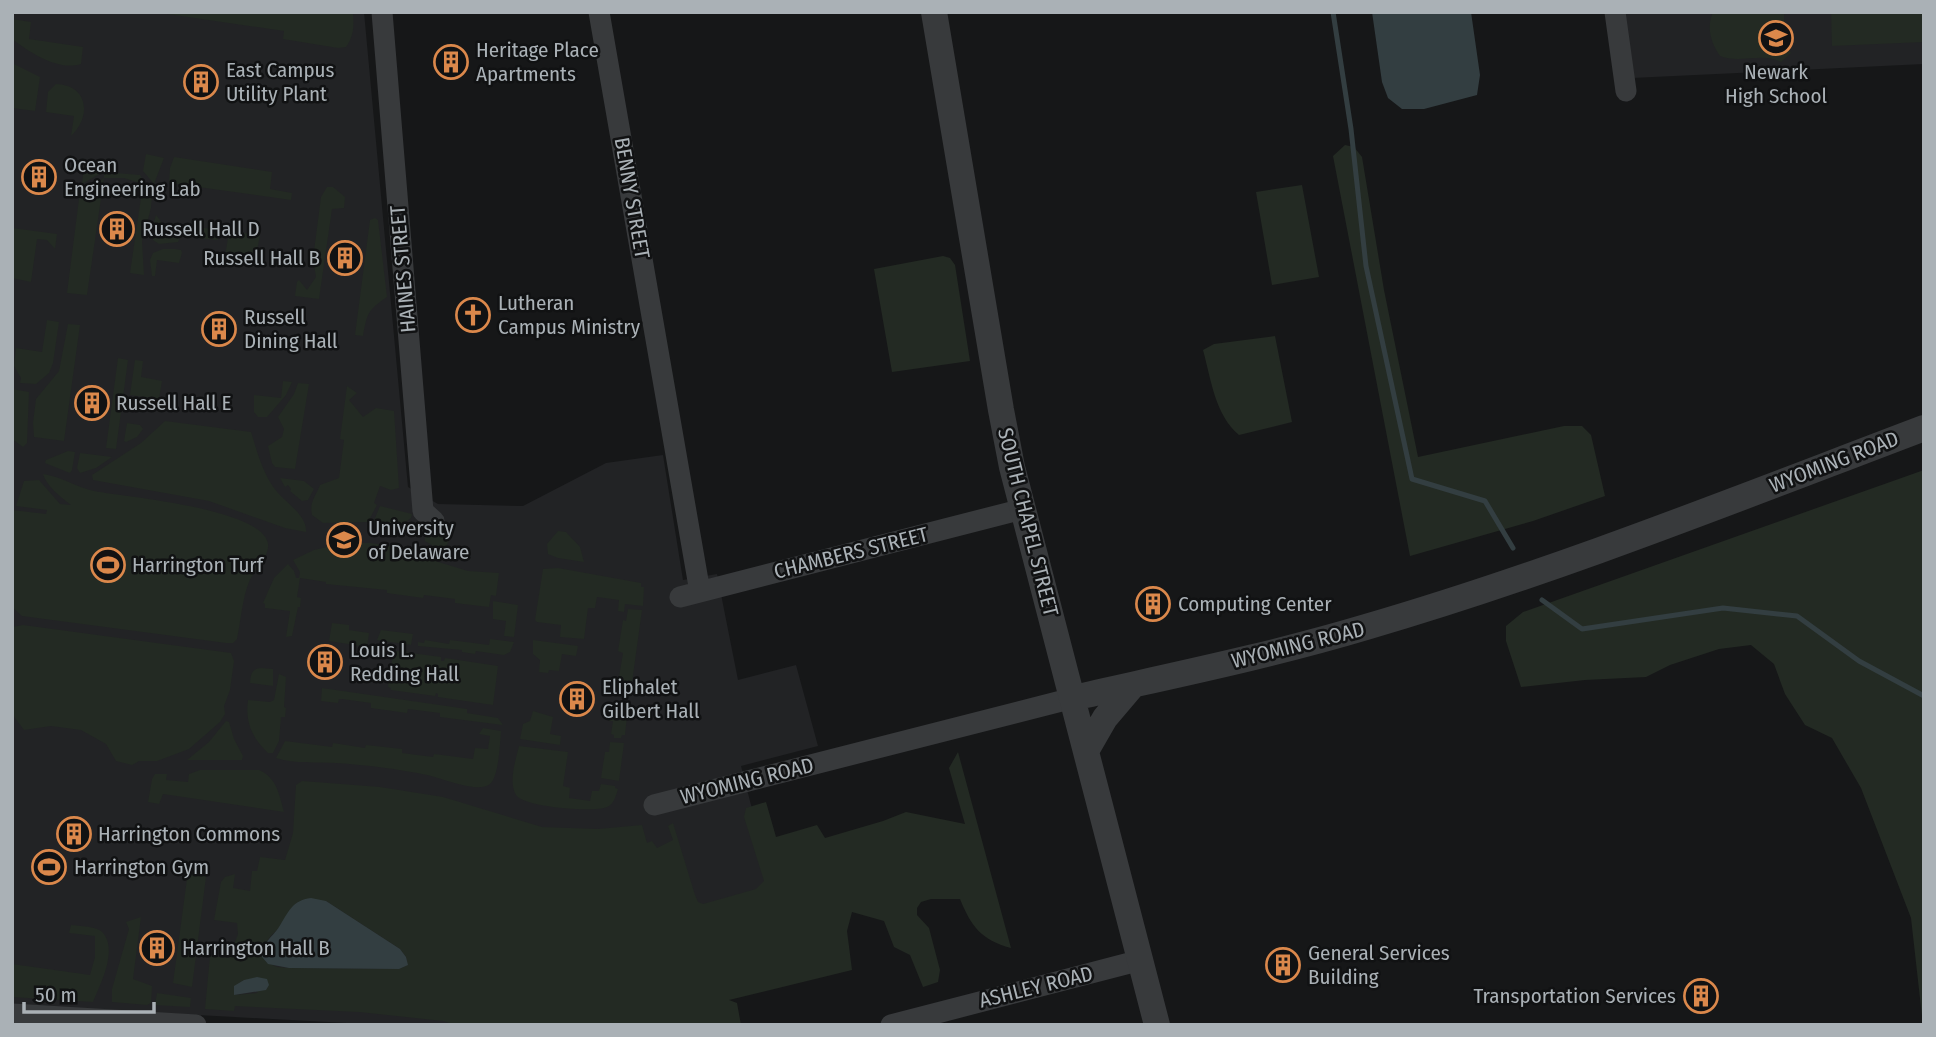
<svg xmlns="http://www.w3.org/2000/svg" width="1936" height="1037" font-family="'Fira Sans Condensed',sans-serif">
<style>
.built{fill:#222325}
.green{fill:#232a23;fill-rule:evenodd}
.water{fill:#333e41}
.lines{fill:none;stroke-linecap:round;stroke-linejoin:round}
.stream{stroke:#333e41;stroke-width:5}
.minor{stroke:#383a3c;stroke-width:21}
.tertiary{stroke:#383a3c;stroke-width:26}
.labels{text-anchor:middle;stroke-width:5;stroke-linejoin:round;paint-order:stroke}
.poi-label{font-size:21px;fill:#aab1b6;stroke:#111213;text-anchor:start}
.street-label{font-size:21px;fill:#aab1b6;stroke:#111213}
</style>
<rect width="100%" height="100%" fill="#161718"/>
<!-- built -->
<path class="built" d="M12 12H364L408 487 438 504 523 506 606 463 663 455 683 580 717 574 738 680 796 665 818 746 741 766 773 891 628 1025H383L12 1005Z
M1625 12H1924V64L1632 78Z"/>
<!-- green -->
<path class="green" d="M154 12H353C354 26 354 36 346 47L338 48 283 39 284 31Z
M1713 12H1784L1785 43 1791 53 1781 62C1763 52 1740 64 1720 56 1711 43 1706 28 1713 12Z
M1831 12H1924V42L1832 46Z
M12 19 31 22 29 39 83 47 81 64C57 71 31 53 12 39Z
M12 63 40 77 35 111 12 108Z
M56 84C88 85 92 116 71 136L74 116 46 112 48 92Z
M1345 145 1354 147 1362 157 1384 290 1418 457 1564 426H1582L1591 435 1605 496 1533 521 1410 556 1333 156Z
M146 154 164 158 154 184 143 171Z
M174 157 272 172 270 189 292 193 291 200 169 183 170 168Z
M88 163 99 167 101 173 82 184 84 166Z
M104 172 140 175 152 196 151 208 142 241 144 275 130 273 143 184 124 178H104L87 295 67 293 79 199 83 193 104 178Z
M1302 185 1319 277 1272 285 1256 192Z
M327 187H333L345 197 344 208 332 209 319 299 295 296 297 282 299 280 307 290 316 277 313 259 321 197Z
M156 215 172 236 180 238 178 242 159 244 153 240 152 228Z
M375 218 378 220 387 297C368 310 367 313 363 336L355 335 370 220Z
M170 223 219 230 218 240C202 238 178 239 170 223Z
M12 228 57 234 55 249 47 240 37 239 31 282 12 278Z
M229 231 260 235 255 261 225 257Z
M175 249 181 250 182 253 179 263 157 260 155 276H152L150 260 153 253 163 249Z
M943 256 950 258 955 265 970 361 892 372 874 269Z
M47 320 59 322 53 363 49 373 36 384 20 383 21 378 14 366 16 348 42 352Z
M68 324 80 325 64 441 34 437 33 423 36 399 59 371Z
M1275 336 1292 422 1239 435C1215 415 1211 379 1203 350L1214 344Z
M118 358 128 360 116 449 106 448Z
M135 360 143 361 141 377 162 381 159 399 130 395Z
M283 381 292 382 286 395 267 417H258L254 412V395L281 398Z
M298 383 309 384 295 469 275 467 272 463 268 446 282 437 284 429 278 417 294 394Z
M347 386 357 393 349 400 363 417 376 408 394 411 399 488 391 490 380 486 374 503 377 505 368 522 323 523 312 515C309 502 316 496 320 485L339 478 344 440 340 439Z
M12 389 29 392 27 443 23 447 12 439Z
M165 421 251 432C258 454 263 475 278 493 288 504 307 516 306 532L285 528 209 501 93 480 92 475 141 443Z
M127 423 140 425 143 429 137 437 126 442 124 441Z
M68 451 75 452 72 470 70 473 45 463 46 460Z
M80 453 112 457 96 468 80 473 77 468Z
M1924 470V1025H1923L1911 918 1861 788 1832 738 1805 725 1785 694 1774 664 1751 645 1719 649 1670 665 1646 677 1585 680 1521 687 1506 641V626L1523 612Z
M43 474C60 476 76 487 94 491 124 497 263 508 268 544 270 556 254 570 249 582 242 600 241 620 237 639L233 643H226L22 616 12 607V510L46 514 47 510 16 506 24 481 39 480 60 504 71 505C60 497 46 485 43 474Z
M280 478 304 481 314 489 308 500 302 501 290 491 291 489 288 485 285 487Z
M380 506 412 514 411 518 404 523H373Z
M558 531 566 532 580 547 584 562 558 558 548 554 547 544Z
M440 534 449 540 444 552 425 541V537Z
M345 543H370L391 546 393 554 400 556 402 551 468 571 499 573 496 596 491 595 489 607 455 603V599L424 595 423 598 387 593V590L326 584V582L300 578 297 597 301 598 300 607H298L292 636 286 637 290 611 265 608V604L263 603 274 578 288 564 294 571 296 578H299L300 572 293 560 314 550Z
M558 568 641 583V587H644L643 606 625 604 624 612 618 611 619 600 597 597 595 608H588L584 639 560 637 561 625 537 622 535 620 543 569Z
M493 601 518 605 514 637 504 636 506 621 493 619Z
M628 609 642 610 630 697 621 696V692L614 691 615 683H618L623 653 618 651 623 620 626 621Z
M332 623 349 625V630L369 633 367 647 329 641Z
M23 625 231 653 234 661 230 690 224 706 225 714 220 722 189 749 157 761H139L132 765 116 761 106 744 81 730 51 726 24 730 12 714V627Z
M381 630 413 634 411 645 377 640Z
M490 639 514 642 510 652 504 655 476 651 475 654 462 652V650L418 646V642L424 643 425 640 449 644 450 640 489 645Z
M533 640 578 646 576 656 562 654 559 671 549 670 548 673 539 672 540 660 533 654Z
M396 651 441 657V661H444L445 658 498 666 493 705 438 697V694L436 693 435 696 391 690V688L388 687 393 654H396Z
M261 668 273 669V686L250 683C251 674 251 669 261 668Z
M279 674 286 677 284 707 286 708 285 717H281L279 741 273 753H268C252 738 245 722 248 700L270 702 274 700Z
M322 688 467 709V713L498 718 503 725 440 717V713L408 709 407 713 371 708V703L342 699H339L338 703 321 701Z
M619 707H628L625 735H622L621 738H614V735L611 734 613 721H609L610 713 618 714Z
M533 711 553 717 550 734 561 736 560 745 520 739 523 724 530 721Z
M226 721 229 722 234 739 243 756 242 760H187L209 742Z
M483 728 501 731C500 743 499 776 490 784 478 794 442 778 427 775 398 769 366 765 336 763 315 762 296 764 276 758L285 741 332 747 333 743 365 748 366 745 402 749V753L433 757 434 754 473 759 475 748 488 749 490 736 479 734Z
M610 742 624 743 619 781 601 778 605 752H609Z
M519 746 568 752 563 786 570 788 569 798 590 801 592 791H599L601 784 615 786V788L618 789C616 796 614 804 607 807 594 813 523 807 516 795 508 782 516 759 519 746Z
M958 752 1011 948C981 940 971 926 960 899H931L921 902 917 908V915L929 928 940 970 938 982 923 987 910 955 894 947 884 921 852 912 847 931 852 970 729 1000 737 1003 741 1025H456L443 1021 359 1012 235 1006 234 1011 205 1009 210 956 229 958 238 934 237 923 214 920 221 882 225 877 235 874 233 888 250 891 252 871H257L260 857 285 860 293 833 296 785 302 781 380 787 443 797 542 827 598 829 642 825 647 843 652 841 657 848 673 840 668 826 673 823 695 895 698 902 703 904 756 889 764 881 744 817 746 808 766 802 776 837 817 825 825 838 883 821 906 812 965 824 949 768ZM326 901 400 949 406 957 407 965 399 969 289 968 277 967 266 962C250 935 308 911 326 901ZM244 980 258 993 234 995 237 985Z
M200 770H259C277 778 279 794 284 812L163 794 159 804 148 802 152 779 155 774H167L166 780 188 782 189 774Z
M192 860 204 870 206 877 192 987 173 983 189 864Z
M141 917 133 979 152 986 151 1003 147 1005 112 1002V989L129 929 126 922Z
M71 925C79 926 98 926 103 933 118 950 100 985 93 1002L12 997V964L90 975 95 957V936L69 933Z
M157 993 191 998 190 1007 155 1005Z"/>
<!-- water -->
<path class="water" d="M1372 12H1471L1480 75 1477 95 1424 109H1402L1388 98 1382 82Z
M311 898 326 901 400 949 406 957 408 965 399 969 289 968 268 964 262 957C262 942 272 938 279 927 288 913 292 900 311 898Z
M257 977 267 979 269 985 266 990 234 995V986L244 980Z"/>
<g class="lines">
<!-- stream -->
<path class="stream" d="M1333 12 1351 129 1366 266 1412 479 1485 501 1513 548
M1542 600 1582 629 1723 608 1797 616 1859 661 1924 696"/>
<!-- minor -->
<path class="minor" d="M382 12 423 511 434 521
M599 12 700 592
M1615 12 1626 91
M680 597 1023 509
M654 805 1073 698
M12 1014 196 1025
M891 1025 1141 960"/>
<!-- tertiary -->
<path class="tertiary" d="M934 12 1001 410 1012 467 1157 1025
M1073 698C1170 676 1269 656 1366 627 1555 572 1739 498 1924 428
M1086 751 1105 718 1133 685"/>
</g>
<!-- icons -->
<defs>
<g id="school-ring" transform="scale(1.75)"><circle r="9.5" fill="#111213" stroke="#db884b" stroke-width="1.5"/><path d="M0-5L7-2L0 1L-7-2ZM-4 1L0 2.5L4 1V4Q0 6-4 4Z" fill="#db884b"/></g>
<g id="building-ring" transform="scale(1.75)"><circle r="9.5" fill="#111213" stroke="#db884b" stroke-width="1.5"/><path d="M-4-6H4V6H1V3H-1V6H-4ZM-2.5-4.3h1.7v1.8h-1.7ZM.8-4.3h1.7v1.8H.8ZM-2.5-1h1.7V.8h-1.7ZM.8-1h1.7V.8H.8Z" fill="#db884b"/></g>
<g id="church-ring" transform="scale(1.75)"><circle r="9.5" fill="#111213" stroke="#db884b" stroke-width="1.5"/><path d="M-1.2-6h2.4v3.5h3.3v2.4h-3.3V6h-2.4V-.1h-3.3v-2.4h3.3Z" fill="#db884b"/></g>
<g id="university-ring" transform="scale(1.75)"><circle r="9.5" fill="#111213" stroke="#db884b" stroke-width="1.5"/><path d="M0-5L7-2L0 1L-7-2ZM-4 1L0 2.5L4 1V4Q0 6-4 4Z" fill="#db884b"/></g>
<g id="stadium-ring" transform="scale(1.75)"><circle r="9.5" fill="#111213" stroke="#db884b" stroke-width="1.5"/><path d="M0-5a6.5 5 0 1 0 0 10a6.5 5 0 1 0 0-10ZM-3.5-1.8h7v3.6h-7Z" fill="#db884b"/></g>
</defs>
<g fill-rule="evenodd">
<use href="#school-ring" x="1776" y="38"/>
<use href="#building-ring" x="451" y="62"/>
<use href="#building-ring" x="201" y="82"/>
<use href="#building-ring" x="39" y="177"/>
<use href="#building-ring" x="117" y="229"/>
<use href="#building-ring" x="345" y="258"/>
<use href="#church-ring" x="473" y="315"/>
<use href="#building-ring" x="219" y="329"/>
<use href="#building-ring" x="92" y="403"/>
<use href="#university-ring" x="344" y="540"/>
<use href="#stadium-ring" x="108" y="565"/>
<use href="#building-ring" x="1153" y="604"/>
<use href="#building-ring" x="325" y="662"/>
<use href="#building-ring" x="577" y="699"/>
<use href="#building-ring" x="74" y="834"/>
<use href="#stadium-ring" x="49" y="867"/>
<use href="#building-ring" x="157" y="948"/>
<use href="#building-ring" x="1283" y="965"/>
<use href="#building-ring" x="1701" y="996"/>
</g>
<g class="labels">
<!-- poi labels -->
<g class="poi-label">
<text x="476" y="57">Heritage Place<tspan x="476" dy="24">Apartments</tspan></text>
<text x="226" y="77">East Campus<tspan x="226" dy="24">Utility Plant</tspan></text>
<text x="1776" y="79" text-anchor="middle">Newark<tspan x="1776" dy="24">High School</tspan></text>
<text x="64" y="172">Ocean<tspan x="64" dy="24">Engineering Lab</tspan></text>
<text x="142" y="236">Russell Hall D</text>
<text x="320" y="265" text-anchor="end">Russell Hall B</text>
<text x="498" y="310">Lutheran<tspan x="498" dy="24">Campus Ministry</tspan></text>
<text x="244" y="324">Russell<tspan x="244" dy="24">Dining Hall</tspan></text>
<text x="116" y="410">Russell Hall E</text>
<text x="368" y="535">University<tspan x="368" dy="24">of Delaware</tspan></text>
<text x="132" y="572">Harrington Turf</text>
<text x="1178" y="611">Computing Center</text>
<text x="350" y="657">Louis L.<tspan x="350" dy="24">Redding Hall</tspan></text>
<text x="602" y="694">Eliphalet<tspan x="602" dy="24">Gilbert Hall</tspan></text>
<text x="98" y="841">Harrington Commons</text>
<text x="74" y="874">Harrington Gym</text>
<text x="182" y="955">Harrington Hall B</text>
<text x="1308" y="960">General Services<tspan x="1308" dy="24">Building</tspan></text>
<text x="1676" y="1003" text-anchor="end">Transportation Services</text>
</g>
<!-- street labels -->
<g class="street-label">
<text transform="translate(632 198) rotate(80)" y="7">BENNY STREET</text>
<text transform="translate(403 269) rotate(-95)" y="7">HAINES STREET</text>
<text transform="translate(1834 462) rotate(-21)" y="7">WYOMING ROAD</text>
<text transform="translate(1028 522) rotate(76)" y="7">SOUTH CHAPEL STREET</text>
<text transform="translate(851 553) rotate(-14)" y="7">CHAMBERS STREET</text>
<text transform="translate(1298 645) rotate(-14)" y="7">WYOMING ROAD</text>
<text transform="translate(747 781) rotate(-14)" y="7">WYOMING ROAD</text>
<text transform="translate(1036 987) rotate(-14)" y="7">ASHLEY ROAD</text>
</g>
</g>
<!-- border -->
<rect width="1936" height="1037" fill="none" stroke="#aab1b6" stroke-width="28"/>
<!-- scale -->
<path d="M24 1002v10h130v-10" fill="none" stroke="#aab1b6" stroke-width="3.5"/>
<text x="35" y="1002" font-size="21" fill="#aab1b6" stroke="#111213" stroke-width="5" paint-order="stroke">50 m</text>
</svg>
